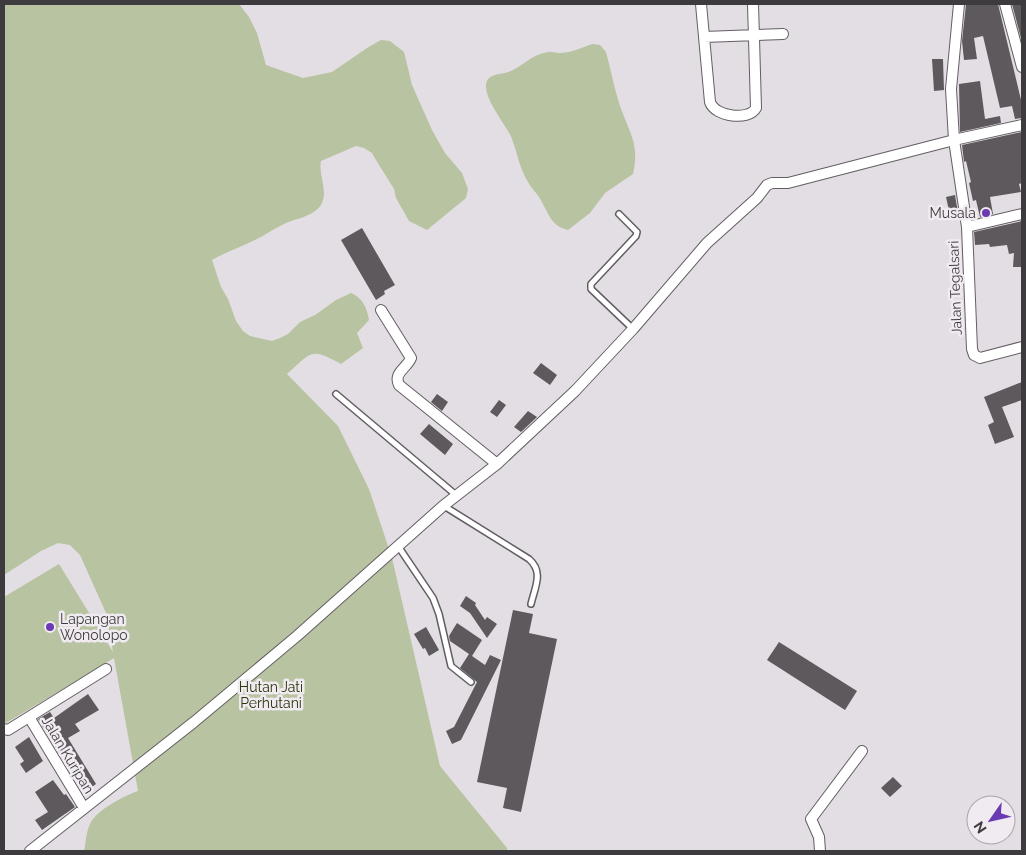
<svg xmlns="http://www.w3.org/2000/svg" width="1026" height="855" font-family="Raleway,sans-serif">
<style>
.green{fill:#b8c3a1}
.building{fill:#5d595d}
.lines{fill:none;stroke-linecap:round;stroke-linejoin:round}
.service-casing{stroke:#635e63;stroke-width:8}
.minor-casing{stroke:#635e63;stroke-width:12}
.service{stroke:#fff;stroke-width:5}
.minor{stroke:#fff;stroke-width:10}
.poi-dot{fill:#693ab1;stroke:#f0ebf0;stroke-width:2}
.labels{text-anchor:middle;stroke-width:5;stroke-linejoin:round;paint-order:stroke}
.poi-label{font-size:14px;fill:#3d3b3d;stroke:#f0ebf0;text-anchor:end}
.street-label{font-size:14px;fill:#3d3b3d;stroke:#f0ebf0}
.park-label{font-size:14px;fill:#2b350a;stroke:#f0ebf0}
</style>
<rect width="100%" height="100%" fill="#e3dee3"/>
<!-- green -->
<path class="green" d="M4 4H239L249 17 257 33 266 65 303 78 332 72 367 48 381 40 390 41 404 52 412 85 432 130 445 153 462 173 468 189 466 198 427 230 409 221 396 198 394 189 376 160 372 153 364 148 356 146 321 161C318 175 328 189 322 203 315 217 295 218 282 225 273 229 264 236 255 240 241 247 226 252 212 260L221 287 228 299 236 321 243 331 250 336 272 341 280 338 288 334 300 322 315 315 336 300 351 293C363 298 367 308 369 320L357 333 363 348 341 364C310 347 312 352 287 374L338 426 369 489 392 558 440 766 507 848V851H84C86 843 86 832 90 824 96 810 124 796 138 791L114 658 6 723 4 719V597L59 564 113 652 106 613 80 555 70 545 58 543 41 551 4 575Z
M592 44 600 45 606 52C611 70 614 88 620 106 629 132 640 144 633 174L605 193 590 213 568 230C550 226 548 211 539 197 536 192 531 188 528 182 519 167 518 155 512 139 508 126 476 91 489 78 495 73 504 74 511 71 524 65 533 54 548 52 552 51 555 53 559 53 570 53 582 48 592 44Z"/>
<!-- building -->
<path class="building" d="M966 4H998L1022 104V118L1015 119 1012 106 1000 108 983 36 974 38 977 59 964 60 962 41Z
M1012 4H1022V42Z
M932 59H943L944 90 934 91Z
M980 81 985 119 1000 116 1001 123 960 132 959 84Z
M1022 132V183L1019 184 1021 192 990 197 993 214 980 217 976 200 973 201 969 183 971 182 966 161 964 162 962 145Z
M955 195 958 213 950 215 946 197Z
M1022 221V267H1013L1014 253 1009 254 1007 245 990 247 989 244 975 245 974 232Z
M362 228 395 285 384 291 385 294 376 300 341 240Z
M541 363 557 375 550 385 533 373Z
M1022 382V400L1002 407 1014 437 995 444 988 425 994 422 984 397Z
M437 394 448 402 442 411 431 402Z
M499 400 506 405 497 417 490 412Z
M528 411 537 417 521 432 514 427Z
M429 424 453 444 445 455 420 434Z
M466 596 476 603 475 605 485 620 487 617 497 624 487 638 470 613 460 606Z
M513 610 533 614 529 633 557 639 521 812 503 808 507 788 477 782Z
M457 623 482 640 472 656 485 665 490 655 501 660 461 740 452 744 446 731 454 727 477 682 460 668 469 654 450 641 449 636Z
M426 627 439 650 429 656 425 648 423 649 414 634Z
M779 642 857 691 845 710 767 660Z
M88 694 99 710 75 724 80 731 68 738 96 784 86 791 59 748 57 749 38 719 50 712 54 718Z
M29 737 43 761 26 773 20 764 24 761 15 747Z
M893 777 902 786 890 797 881 788Z
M53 780 64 795 66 794 75 807 42 830 35 820 48 812 35 792Z"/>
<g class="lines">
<!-- service casing -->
<g class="service-casing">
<path id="service" d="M619 214 637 232 636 236 591 284V289L633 329
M336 394 456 495
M444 506 529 559C544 572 535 587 531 604
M398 546 433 598 439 614 451 666 471 682"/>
</g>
<!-- minor casing -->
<g class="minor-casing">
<path id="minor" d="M701 4 710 102C715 117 749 121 756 108L753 4
M959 4 951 89 954 140 967 227 972 349 974 355 980 358 1022 347
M1005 4 1022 67
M704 37 783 34
M967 227 1022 214
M381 310 411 358C407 368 393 373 399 385L497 464
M29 717 106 669
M4 729 8 730 29 717 84 808
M30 851 194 722 297 636 443 506 497 464 575 391 633 329 707 243 757 198 767 185 772 183H788L954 140 1022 125
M820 851 819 837 811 819 862 751"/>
</g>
<!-- service -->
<use href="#service" class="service"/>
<!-- minor -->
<use href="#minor" class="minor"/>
</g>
<!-- markers -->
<g class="poi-dot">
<circle cx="986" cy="213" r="5"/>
<circle cx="50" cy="627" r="5"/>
</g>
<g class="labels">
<!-- poi labels -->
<g class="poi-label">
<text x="976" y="218">Musala</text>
<text x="60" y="624" text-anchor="start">Lapangan<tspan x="60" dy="16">Wonolopo</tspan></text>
</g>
<!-- street labels -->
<g class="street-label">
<text transform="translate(955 288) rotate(-92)" y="5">Jalan Tegalsari</text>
<text transform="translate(68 755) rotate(59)" y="5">Jalan Kuripan</text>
</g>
<!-- park labels -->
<g class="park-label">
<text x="271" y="692">Hutan Jati<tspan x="271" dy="16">Perhutani</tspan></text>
</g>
</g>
<!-- border -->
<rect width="1026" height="855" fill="none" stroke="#3d3b3d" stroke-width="10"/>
<!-- north arrow -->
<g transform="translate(991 820) rotate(236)"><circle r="24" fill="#f0ebf0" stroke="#a8a5a8"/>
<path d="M0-4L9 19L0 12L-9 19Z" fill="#693ab1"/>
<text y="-8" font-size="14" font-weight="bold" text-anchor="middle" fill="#3d3b3d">N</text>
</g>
</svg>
